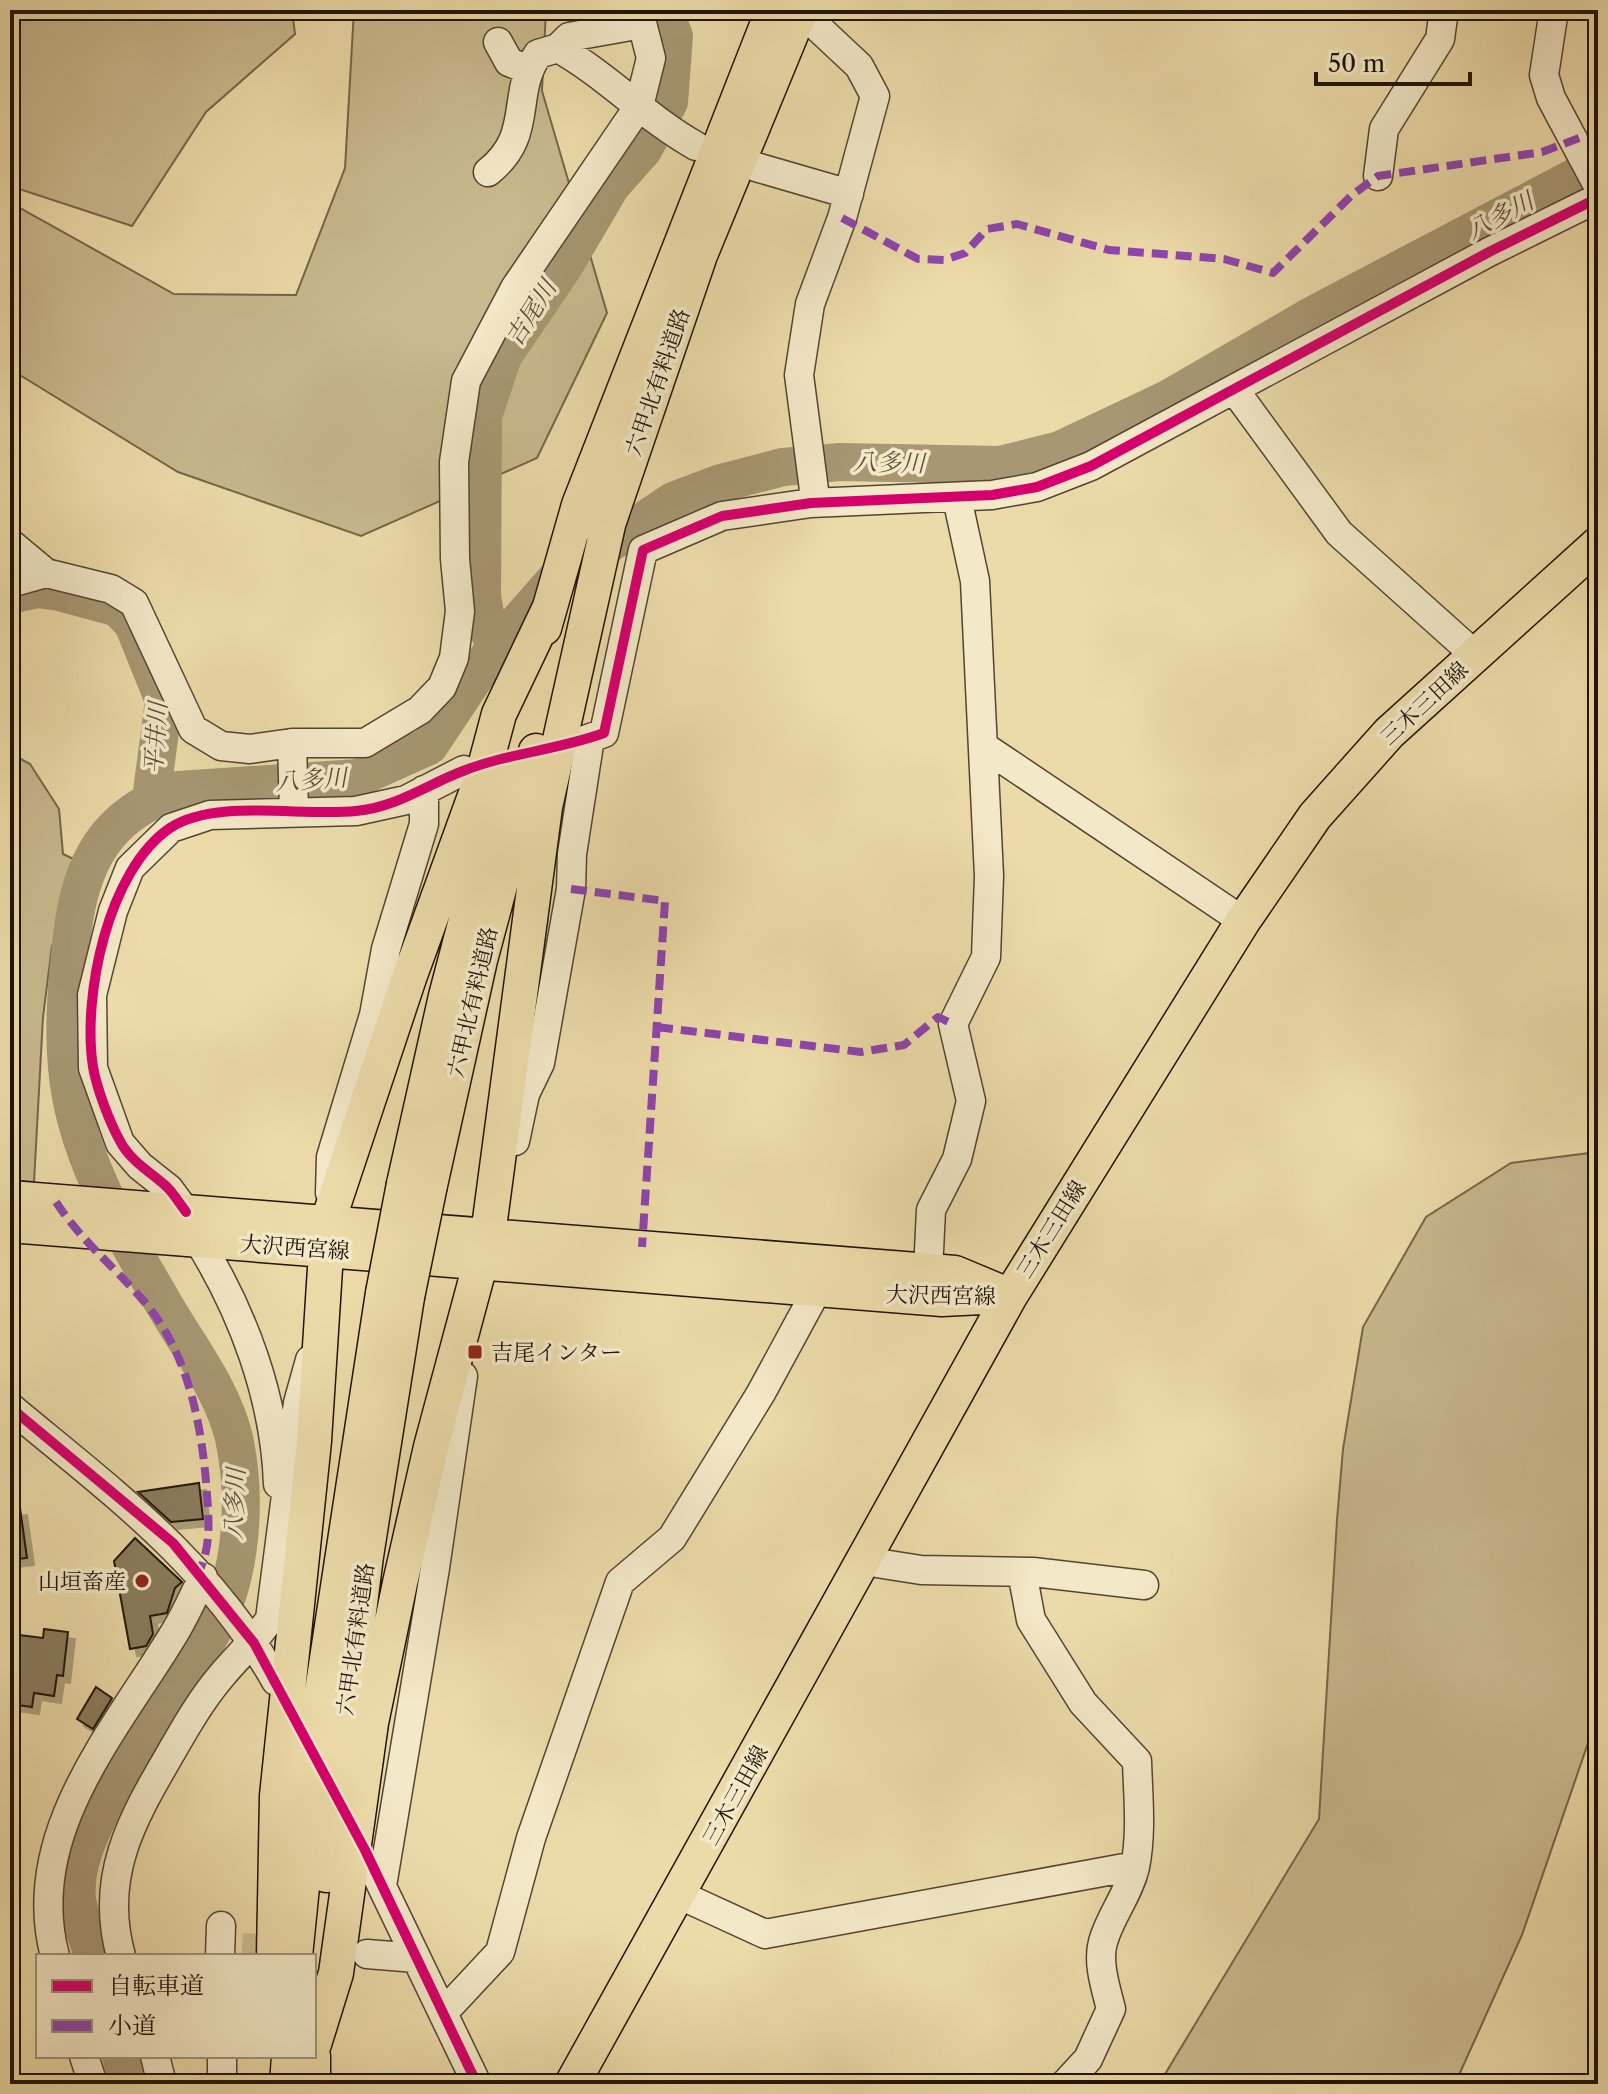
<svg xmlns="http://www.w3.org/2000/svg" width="1608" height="2094" font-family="'Libre Caslon Text','Noto Serif JP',serif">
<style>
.green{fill:#c9b98e;stroke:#74664c;stroke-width:2}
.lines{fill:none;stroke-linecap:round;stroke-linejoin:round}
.river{stroke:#a79773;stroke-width:38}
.building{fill:#8a7b5d;stroke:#20130a;stroke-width:2;filter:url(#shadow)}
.minor-tunnel{stroke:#cdbd91;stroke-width:28;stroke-dasharray:28 14;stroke-linecap:butt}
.minor-casing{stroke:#534532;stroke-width:31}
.major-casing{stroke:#20130a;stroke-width:37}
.minor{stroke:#f3e8c7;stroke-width:28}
.major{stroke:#ecdba9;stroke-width:34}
.major-bridge-casing{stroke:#20130a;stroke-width:37;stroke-linecap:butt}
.major-bridge{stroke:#ecdba9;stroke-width:34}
.quiet{stroke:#8e44ad;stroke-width:8;stroke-dasharray:16 8;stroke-linecap:butt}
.cycleway-casing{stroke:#f3e8c7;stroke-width:15}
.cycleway{stroke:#d6006c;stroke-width:10}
.poi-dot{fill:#8f2418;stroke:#f3e8c7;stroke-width:3}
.labels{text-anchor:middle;stroke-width:7;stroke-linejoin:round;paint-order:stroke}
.street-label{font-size:22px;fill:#20130a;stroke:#f3e8c7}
.poi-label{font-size:22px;fill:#20130a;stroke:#f3e8c7;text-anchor:start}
.water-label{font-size:24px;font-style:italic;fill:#5d4e39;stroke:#f3e8c7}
</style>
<defs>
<filter id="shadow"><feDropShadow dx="7" dy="7" stdDeviation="0" flood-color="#0004"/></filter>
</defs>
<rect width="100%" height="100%" fill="#ecdba9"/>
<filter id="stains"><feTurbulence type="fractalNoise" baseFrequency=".0025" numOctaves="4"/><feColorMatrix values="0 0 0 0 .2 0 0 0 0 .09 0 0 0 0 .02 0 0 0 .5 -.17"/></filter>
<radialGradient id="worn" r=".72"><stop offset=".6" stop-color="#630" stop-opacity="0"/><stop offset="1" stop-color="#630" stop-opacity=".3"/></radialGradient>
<!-- green -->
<path class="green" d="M10 10H292L295 34 206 112 132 226 19 189 10 178Z
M354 10H546L542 91 607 313 537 458 361 536 178 472 10 369V195L13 204 174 294 296 295 345 168Z
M10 753 30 764 59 809 63 854 91 867 52 946 43 1017 34 1182 10 1180Z
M1598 1152V1714L1522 1935 1455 2084H1159L1319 1819 1337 1520 1343 1449 1363 1327 1426 1217 1511 1163Z"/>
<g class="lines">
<!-- river -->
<path class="river" d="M10 595 38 589 59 592 118 608 133 624 164 701 151 799
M496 646 488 630 482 597 483 416 503 356 564 266 611 186 643 150 669 102 674 36 664 10
M93 1956C88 1938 79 1918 77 1899 74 1866 89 1835 103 1807 133 1744 181 1691 213 1630 242 1574 247 1499 234 1438 223 1391 189 1347 165 1306 122 1232 74 1154 67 1067 63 1024 67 979 72 936 80 863 106 814 178 790L358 778 429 746 491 653 555 580 673 501 718 484 783 467 840 462 1000 465 1060 450 1168 399 1313 315 1598 165
M121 2056 128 2084"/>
</g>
<!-- building -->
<path class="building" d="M199 1483 203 1519 171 1522 138 1492Z
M20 1508 27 1558 10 1560V1509Z
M135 1538 182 1582 175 1588 167 1613 150 1616 153 1634 146 1646 130 1649 114 1561Z
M44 1629 68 1632 63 1676 57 1675 54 1696 34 1693 32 1707 10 1704V1634L43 1638Z
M96 1687 112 1698 93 1729 77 1719Z"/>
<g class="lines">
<!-- minor-tunnel -->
<path class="minor-tunnel" d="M242 1947 358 1954"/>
<!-- minor casing -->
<g class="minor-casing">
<path id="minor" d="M1554 10 1544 75 1551 98 1598 186
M498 42 509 62 527 69
M558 48 569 37 642 24
M756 167 849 194
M488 172C535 135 510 95 538 54L558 48C608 76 646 118 696 146
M1378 176 1384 129 1440 39 1444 10
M1236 392 1339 533 1475 655
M811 503 814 490 799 375 810 304 842 218 875 96 859 66 812 22
M10 543 46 573 111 589 134 603 193 729 221 746 250 749 292 743H365L420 710 442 687 454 658 460 611 455 559 454 462 466 381 515 288 639 106 651 58 641 19 635 10
M10 583 46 573
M292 743 294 811
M571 745 604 733 643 550 722 516 811 503 992 495 1037 487 1091 466 1489 252 1598 198
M983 746 1243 921
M515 1141 525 1094 540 1063 571 889 572 854 590 738
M330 1193 331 1157 374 1015 386 949 424 824V790
M186 1212 169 1189 140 1166 120 1143 93 1068 92 995 113 911 130 868 171 828 210 815 356 811 406 800 464 770
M198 1240C243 1312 275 1398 278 1484
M928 1271 931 1210 957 1159 971 1101 953 1024 986 957 989 876 975 581 957 498
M10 1407C113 1493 208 1561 276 1681
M864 1561 921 1570 1033 1572 1144 1585
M1022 1572 1031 1620 1083 1703 1137 1761C1138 1795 1142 1833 1135 1867 1129 1894 1110 1916 1103 1942 1097 1962 1106 1989 1111 2009L1088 2059 1065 2084
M375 1872 477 2084
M382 1886 435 1568 463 1376
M680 1895 765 1934 1135 1866
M367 1954 416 1958
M55 1956C22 1833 117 1729 175 1632 186 1614 194 1595 203 1577
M121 1956C99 1878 131 1821 169 1756 185 1728 202 1698 223 1674 239 1655 256 1640 270 1619L298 1403 310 1360
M220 1956 221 1926
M443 2013 500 1952 531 1838 620 1582 672 1538 761 1393 818 1288
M84 2056 93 2084
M155 2056 162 2084
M222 2056V2084"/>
</g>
<!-- major casing -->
<g class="major-casing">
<path id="major" d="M604 536 700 255 801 10
M544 628 579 505 773 10
M404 1184 446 996 505 772
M430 1185 480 960 536 751
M10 1198 955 1273 1010 1296
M10 1225 942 1299 1002 1296
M326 1875 366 1556 407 1297
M274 1956 277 1796 314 1441 328 1221 409 978 483 774 499 714 550 607
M295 1956 321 1698 383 1293
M314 2044 336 1973 371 1723 400 1583 431 1447 488 1235 545 807 610 516
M287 2084 289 2056
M313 2084V2056
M572 2084 1010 1296 1243 921 1315 816 1389 733 1598 544"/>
</g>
<!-- minor -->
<use href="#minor" class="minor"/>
<!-- major -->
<use href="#major" class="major"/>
<!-- major-bridge casing -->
<g class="major-bridge-casing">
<path id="major-bridge" d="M383 1293 404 1184
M407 1297 430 1185"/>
</g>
<!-- major-bridge -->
<use href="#major-bridge" class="major-bridge"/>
<!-- quiet -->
<path class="quiet" d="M842 218 918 259 944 260 965 253 987 229 1017 224 1109 250 1224 259 1273 273 1352 195 1378 176 1542 152 1598 131
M571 889 665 901 642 1247
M657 1027 861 1052 904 1045 938 1017 953 1024
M56 1202C80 1239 112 1265 141 1298 186 1348 200 1416 206 1481 208 1512 213 1542 199 1572
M1070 2084 1073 2076"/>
<!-- cycleway casing -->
<g class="cycleway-casing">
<path id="cycleway" d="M186 1212C180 1204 174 1194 167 1187 152 1173 130 1161 120 1141 109 1121 97 1089 93 1067 82 996 108 870 170 828 216 798 303 817 356 811 397 807 426 785 463 771 508 753 558 750 604 733L643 550 722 516 811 503 992 495 1037 487 1091 466 1489 252 1598 198
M10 1407 173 1543 254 1643 365 1850 477 2084"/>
</g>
<!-- cycleway -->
<use href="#cycleway" class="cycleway"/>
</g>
<!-- markers -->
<g class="poi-dot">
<rect x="467" y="1344" width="16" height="16" rx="4"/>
<circle cx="142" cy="1581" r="8"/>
</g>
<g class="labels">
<!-- street labels -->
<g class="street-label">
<text transform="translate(657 382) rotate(-71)" y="8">六甲北有料道路</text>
<text transform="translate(1424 703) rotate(-43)" y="8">三木三田線</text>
<text transform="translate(472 1002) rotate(-77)" y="8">六甲北有料道路</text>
<text transform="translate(1051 1229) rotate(-58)" y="8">三木三田線</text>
<text transform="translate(295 1247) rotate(4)" y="8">大沢西宮線</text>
<text transform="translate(941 1295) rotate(1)" y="8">大沢西宮線</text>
<text transform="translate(355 1639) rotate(-82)" y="8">六甲北有料道路</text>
<text transform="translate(735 1795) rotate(-61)" y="8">三木三田線</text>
</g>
<!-- poi labels -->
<g class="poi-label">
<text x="491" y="1360">吉尾インター</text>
<text x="126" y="1589" text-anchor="end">山垣畜産</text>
</g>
<!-- water labels -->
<g class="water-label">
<text transform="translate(1500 216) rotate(-28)" y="8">八多川</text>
<text transform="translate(531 313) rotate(-58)" y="8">吉尾川</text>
<text transform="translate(889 463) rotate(1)" y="8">八多川</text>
<text transform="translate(156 738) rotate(-86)" y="8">平井川</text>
<text transform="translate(311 780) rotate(-4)" y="8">八多川</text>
<text transform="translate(235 1504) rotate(-88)" y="8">八多川</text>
</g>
</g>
<!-- margin -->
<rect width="1608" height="2094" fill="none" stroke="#ecdba9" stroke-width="40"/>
<rect x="12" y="12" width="1584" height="2070" fill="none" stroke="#20130a" stroke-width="4"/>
<rect x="20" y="20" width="1568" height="2054" fill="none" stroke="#20130a" stroke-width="2"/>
<!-- legend -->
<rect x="36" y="1954" width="280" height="104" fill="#f3e8c7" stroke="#9f937b" stroke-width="2"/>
<rect x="52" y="1980" width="40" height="12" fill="#d6006c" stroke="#9f937b" stroke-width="2"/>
<text x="108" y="1994" font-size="24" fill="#20130a">自転車道</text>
<rect x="52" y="2020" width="40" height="12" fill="#8e44ad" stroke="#9f937b" stroke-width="2"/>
<text x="108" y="2034" font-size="24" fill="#20130a">小道</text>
<!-- scale -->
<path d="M1316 72v12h154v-12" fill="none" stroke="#20130a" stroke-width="4"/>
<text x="1328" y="72" font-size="24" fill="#20130a" stroke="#f3e8c7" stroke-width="6" paint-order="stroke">50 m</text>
<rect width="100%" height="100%" filter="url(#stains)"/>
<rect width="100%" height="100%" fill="url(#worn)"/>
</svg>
